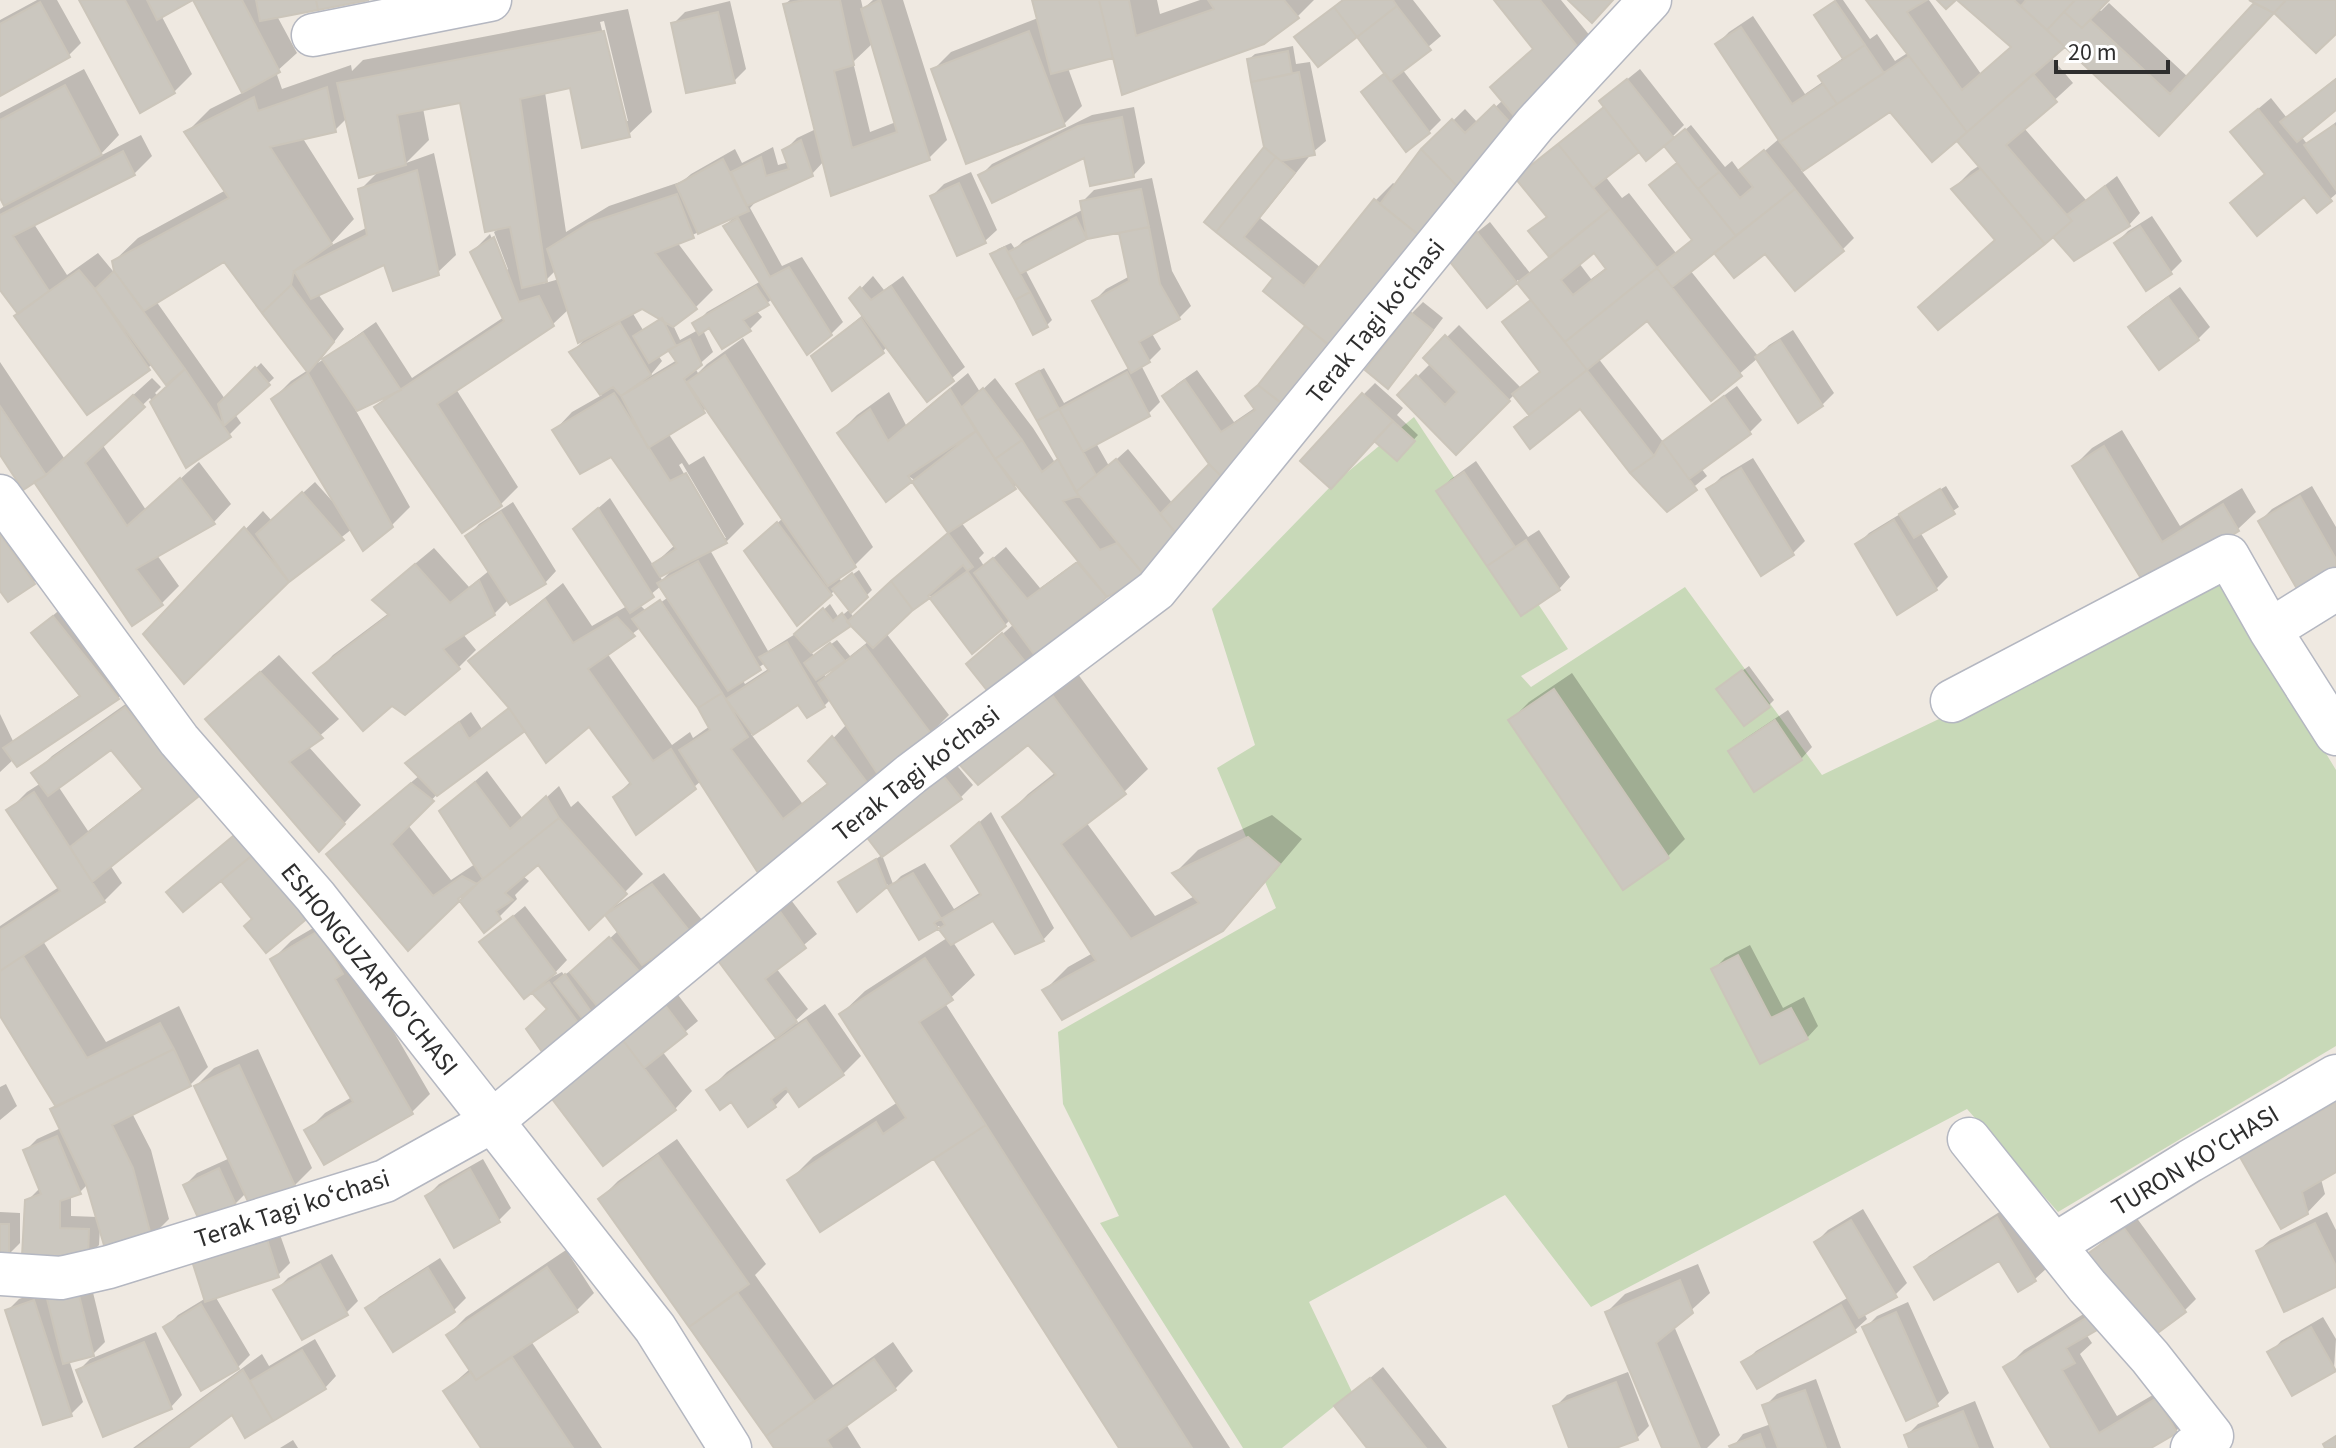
<svg xmlns="http://www.w3.org/2000/svg" width="2336" height="1448" font-family="'Source Sans 3',sans-serif">
<style>
.cemetery{fill:#c8d9b8}
.shadow{fill:#0003;fill-rule:evenodd}
.building{fill:#cbc7bf;stroke:#cbc5ba;stroke-width:2;fill-rule:evenodd}
.lines{fill:none;stroke-linecap:round;stroke-linejoin:round}
.minor-casing{stroke:#b4b7c1;stroke-width:45}
.minor{stroke:#fff;stroke-width:42}
.labels{text-anchor:middle;stroke-width:7;stroke-linejoin:round;paint-order:stroke}
.street-label{font-size:26px;fill:#2e2e2e;stroke:#fff}
</style>
<rect width="100%" height="100%" fill="#efe9e1"/>
<!-- cemetery -->
<path class="cemetery" d="M1414 417 1568 649 1521 676 1531 687 1685 587 1822 775 2223 583 2336 770V1046L2058 1212 1967 1109 1591 1307 1505 1195 1309 1302 1352 1392 1282 1448H1243L1100 1223 1119 1216 1063 1104 1058 1032 1276 908 1217 768 1255 745 1212 609 1332 485Z"/>
<!-- shadow -->
<path class="shadow" d="M37 0H57L81 43 69 55 0 93V20Z
M81 0H189L161 15 192 74 174 92Z
M195 0H358L277 16 297 53 276 72 282 89 351 65 352 71 363 60 628 9 652 112 628 135 572 86 545 92 566 232 609 206 683 181 691 174 735 149 742 163 773 147 778 165 789 162 785 150 797 138 816 129 785 4 790 0H861L863 9 873 0H903L947 140 929 158 824 161 812 174 759 198 750 208 782 266 802 257 843 322 831 334 773 299 756 310 762 317 750 329 723 346 709 325 703 330 713 352 695 368 698 373 707 364 743 338 873 547 855 565 838 577 842 582 859 570 872 590 850 612 854 618 905 570 950 532 913 479 839 433 857 415 889 392 906 425 968 373 980 392 995 378 1033 428 1054 461 1060 457 1019 384 1024 379 1044 368 1064 403 1130 367 1094 301 1106 289 1130 276 1120 231 1089 234 1025 269 1052 320 1047 325 993 255 998 249 1011 243 1015 249 1023 241 1084 209 1082 202 1094 190 1152 178 1172 271 1191 306 1179 318 1151 332 1161 349 1149 361 1141 365 1160 402 1148 414 1096 443 1109 466 1128 449 1173 504 1212 464 1165 396 1177 384 1197 370 1234 422 1256 407 1265 379 1309 326 1276 278 1207 222 1266 148 1249 59 1255 54 1293 46 1296 64 1310 62 1326 141 1312 153 1260 218 1321 268 1375 201 1393 183 1396 185 1423 150 1465 109 1478 123 1503 100 1535 48 1496 0H1561L1595 42 1143 574 1106 596 1026 662 981 653 1014 624 1011 619 1005 625 930 596 912 609 886 633 949 715 931 733 885 765 889 770 763 876 701 781 694 787 615 797 631 781 590 724 526 729 442 789 408 825 451 880 475 864 453 800 487 771 523 819 559 786 571 807 578 801 643 874 611 906 612 908 664 873 702 920 690 932 650 958 655 964 580 1026 549 1009 482 942 525 906 567 960 550 978 562 972 564 975 572 970 573 972 619 930 605 912 538 862 523 876 529 881 515 895 517 899 499 917 460 897 408 948 328 854 346 837 420 775V752L471 712 482 729 511 707 471 661 489 643 563 583 592 626 627 606 588 517 610 498 653 565 675 545 612 454 555 430 572 412 602 395 572 352 587 337 569 309 553 324 456 389 518 487 501 504 377 407 392 392 355 409 410 507 392 525 352 529 287 580 145 634 263 511 272 521 315 482 333 502 335 501 273 399 291 381 308 370 224 259 156 301 225 399 261 363 274 378 235 414 241 423 229 435 187 465 150 398 102 444 146 510 199 462 231 504 214 522 157 555 179 586 161 604 35 479 0 452V362L64 458 152 378 161 387 155 393 158 396 169 386 153 364 87 412 0 286V209L6 205 0 194V113L84 69 119 135 98 157 141 135 152 156 134 174 34 224 67 275 98 253 117 276 114 261 138 238 226 190 187 132 210 109 244 92ZM604 21 628 121H624L600 22ZM873 43 896 122 870 132 853 62ZM461 101 502 227 494 232 508 269 507 270 501 262 490 234 472 252 504 317 412 378 376 322 318 363 344 329 318 294 386 262 437 273 456 255 434 153 406 163 429 140 423 108ZM347 118 380 170 360 190 368 227 328 247 354 219 302 137 335 130ZM736 215 725 226 761 281 707 312 695 324 698 330 680 340 673 325 695 308 713 290 677 242ZM556 270 559 279 542 284ZM642 306 661 318 643 330 632 312ZM669 348 677 360 649 377 662 361 658 355ZM707 408 783 518 759 540 831 594 835 590 850 609 839 618 830 604 800 631 768 651 710 550 726 542 744 524 704 456 689 465 668 433ZM682 463 726 538H721L679 465ZM1018 484 1079 560 1040 588 1006 547 984 566 979 558 984 553 961 522ZM674 568 662 580 659 575ZM661 586 670 596 647 612 639 604ZM851 623 869 641 850 656 837 640 814 656 810 650ZM640 628 701 708 710 726 693 738 690 732 672 745 607 653ZM853 656 854 657 826 677 823 673ZM765 663 770 668 745 684 742 679ZM831 699 847 724 811 761 829 782 802 803 751 734 798 702 824 706Z
M1034 0H1157L1160 14 1200 0H1314L1297 17 1068 68 1082 106 1064 124 933 70 951 52 1038 18Z
M1342 0H1413L1441 36 1402 69 1441 120 1429 132 1363 92 1386 72 1357 34 1297 37Z
M1836 0H1843L1870 39 1877 34 1895 61 1909 52 1869 0H1929L1981 74 2013 46 1960 0H2106L2098 9 2101 11 2109 3 2188 77 2258 2 2254 0H2336V31L2275 10 2176 116 2065 44 2051 57 2073 83 2024 128 2086 200 2117 176 2140 213 2129 225H2068L1997 239 1953 189 1971 171 1980 165 1957 138 1891 109 1801 170 1854 238 1842 250H1714L1690 270 1758 356 1769 345 1793 330 1834 393 1822 405 1799 420 1758 358 1711 398 1647 318 1598 358 1664 443 1676 431 1737 386 1762 420 1750 432 1701 468 1707 476 1667 509 1581 406 1516 428 1530 414 1515 394 1456 452 1399 395 1431 363 1426 358 1459 325 1521 388 1542 370 1505 322 1532 298 1518 280 1487 305 1461 245 1490 222 1530 273 1550 256 1531 231 1548 215 1518 178 1605 106 1614 90 1640 69 1684 125 1673 136 1675 138 1691 125 1725 167 1732 161 1740 172 1780 138 1717 44 1729 32 1753 16 1805 94 1824 81 1820 76 1844 57 1822 10ZM1664 143 1679 161 1651 185 1694 238 1676 253 1629 193 1622 198 1605 176 1639 149ZM1594 250 1607 267 1591 279 1579 263Z
M730 1 746 69 734 81 673 24 685 12Z
M2336 78V107L2301 136 2308 145 2336 122V194L2317 210 2305 195 2267 173 2245 120 2271 98 2287 118Z
M1134 107 1145 163 1134 175 1086 155 981 175 992 164 1092 115Z
M971 172 997 230 985 241 932 196 944 184Z
M2152 216 2182 261 2170 273 2116 243 2128 231Z
M873 276 884 290 903 276 965 367 927 399 888 346 883 351 813 356 864 314 852 298Z
M2180 287 2210 327 2198 339 2130 327 2142 315Z
M1423 302 1443 318 1400 374 1388 386 1411 314Z
M1375 383 1403 408 1397 415 1418 435 1397 458 1363 395Z
M2122 430 2180 526 2242 488 2256 512 2238 529 2147 585 2074 466 2092 448Z
M1753 458 1805 541 1793 553 1762 573 1709 489 1721 477Z
M1476 461 1528 537 1539 530 1570 577 1559 589 1522 613 1439 491 1451 479Z
M1946 486 1959 507 1920 532 1948 577 1936 589 1857 545 1869 533Z
M2312 486 2336 527V564L2260 521 2272 509Z
M513 502 556 571 545 583 509 599 494 614 463 634 476 650 458 668 392 703 316 673 333 655 389 613 393 582 434 548 469 587 490 570 468 536 479 524Z
M0 507 45 570 34 582 9 600 0 588Z
M65 605 130 686 118 698 14 759 0 772V714L13 741 81 694 33 633Z
M279 655 339 719 308 746 361 805 337 831 207 719Z
M1072 666 1148 769 1124 792 1086 822 1155 916 1195 896 1175 873 1198 850 1272 815 1302 839 1246 905 1222 929 1045 990 1068 967 1093 953 1005 817 1028 794 1056 772 1028 742 978 783Z
M1749 666 1774 700 1769 705 1724 684Z
M1572 673 1685 839 1667 857 1511 720 1529 702Z
M144 691 216 777 198 794 110 865 122 883 104 901 43 941 106 1042 179 1006 208 1067 190 1085 132 1113 151 1150 169 1219 151 1237 100 1227 99 1245 87 1257 27 1201 39 1189 25 1151 37 1139 61 1128 57 1105 0 1012V926L59 887 9 810 27 792 41 783 34 774 52 756ZM112 747 144 787 88 831 58 786ZM88 1184 98 1217 71 1216V1195L80 1192Z
M1788 710 1812 747 1801 759 1731 752 1743 740Z
M954 762 973 785 961 797 882 854 864 832Z
M991 812 1054 928 1043 940 994 918 953 942 975 975 945 1003 1230 1448H1121L934 1156 790 1180 813 1157 898 1102 841 1014 865 991 947 938 939 926 919 937 887 884 858 909 841 882 882 855 893 884 901 876 925 863 954 909 981 892 966 834Z
M791 900 817 934 776 968 808 1009 794 1022 796 1024 825 1004 861 1056 843 1074 790 1090 775 1106 732 1099 709 1090 727 1072 777 1037 718 958Z
M337 914 353 962 430 1094 412 1112 307 1131 325 1113 352 1097 273 959 291 941Z
M1750 945 1783 1008 1804 997 1818 1026 1807 1038 1761 1062 1713 970 1725 958Z
M675 991 698 1021 662 1051 692 1091 675 1109 549 1091Z
M258 1049 312 1168 294 1186 246 1193 235 1204 185 1185 197 1173 230 1158 196 1086 214 1068Z
M6 1084 17 1106 0 1120V1087Z
M2336 1096V1170L2321 1179 2325 1194 2307 1213 2242 1157 2260 1139Z
M677 1139 766 1264 755 1275 833 1385 893 1342 913 1371 895 1389 846 1424 861 1448H776L600 1199 618 1181Z
M483 1159 511 1208 499 1220 455 1245 427 1196 439 1184Z
M2009 1206 2047 1268 2035 1279 2000 1258 1917 1268 1929 1256Z
M1863 1209 1907 1283 1895 1295 1864 1313 1867 1319 1855 1330 1757 1387 1744 1363 1756 1351 1849 1297 1816 1242 1828 1230Z
M0 1212 20 1213V1243L8 1255H0Z
M2327 1212 2336 1230V1285L2258 1251 2270 1240Z
M2136 1217 2196 1299 2184 1311 2089 1255 2101 1243Z
M277 1226 290 1263 278 1275 215 1296 250 1355 238 1367 166 1327 178 1315 206 1298Z
M566 1250 594 1293 576 1311 531 1341 602 1448H483L445 1391 471 1368 448 1335 466 1317Z
M332 1254 358 1301 346 1313 276 1290 288 1278Z
M440 1258 466 1298 454 1310 393 1349 367 1309 379 1297Z
M1698 1264 1710 1293 1674 1326 1720 1435 1707 1448H1664L1607 1312 1625 1294Z
M90 1280 105 1342 93 1354 69 1360 83 1402 71 1414 7 1311 19 1299 45 1290 49 1300Z
M2110 1298 2086 1334 2092 1343 2080 1354 2117 1416 2175 1382 2194 1413 2176 1431 2147 1448H2053L2006 1368 2024 1350Z
M1908 1302 1949 1393 1937 1404 1865 1328 1877 1316Z
M2323 1317 2336 1339 2334 1369 2270 1353 2281 1341Z
M156 1332 182 1395 171 1407 78 1371 90 1359Z
M315 1339 336 1376 325 1388 246 1435 232 1412 184 1448H133L262 1354 269 1366Z
M1383 1367 1447 1448H1370L1337 1406Z
M1628 1372 1649 1426 1637 1438 1610 1448H1571L1555 1407 1567 1395Z
M1816 1379 1841 1448H1732L1743 1434 1771 1424 1765 1406 1777 1394Z
M1975 1401 1994 1448H1911L1906 1436 1918 1424Z
M293 1440 298 1448H280Z"/>
<!-- building -->
<path class="building" d="M79 0H125L175 93 140 113Z
M147 0H242L280 72 242 93 193 0 157 20Z
M256 0H316L318 10 260 21Z
M316 0H369L318 10Z
M804 0H840L854 65 834 71 852 148 897 132 861 9 880 0 930 160 831 196 783 4Z
M1032 0H1099L1113 58 1051 74Z
M1099 0H1129L1136 36 1214 9 1208 0H1284L1299 18 1264 44 1122 95Z
M1343 0H1393L1397 6 1357 37 1334 7Z
M1494 0H1540L1585 56 1515 117 1490 87 1533 49Z
M1568 0H1613L1592 23Z
M1866 0H1927L1907 12 1962 90 2011 47 1957 0H2014L2065 47 1967 132Z
M1937 0H1956L1946 9Z
M2026 0H2075L2047 30 2021 6Z
M2075 0H2109L2082 28 2064 12Z
M2249 0H2286L2274 13Z
M2286 0H2336V34L2316 53 2274 13Z
M1835 1 1865 45 1843 59 1814 15Z
M40 2 70 57 0 96V24Z
M2254 3 2274 13 2159 136 2047 30 2064 12 2082 28 2090 20 2170 94Z
M1397 6 1431 50 1390 81 1357 37Z
M1334 7 1357 37 1318 67 1294 37Z
M718 12 735 83 686 93 671 23Z
M1741 27 1792 104 1823 84 1837 104 1780 142 1715 44Z
M604 31 630 137 582 148 570 88 520 99 547 282 522 288 510 227 485 232 460 103 397 115 406 165 359 178 337 83Z
M1029 31 1065 126 966 164 931 69Z
M1865 45 1884 73 1837 104 1818 76Z
M1288 51 1292 74 1251 82 1247 59Z
M1909 56 1967 132 1932 162 1890 112 1803 171 1780 142Z
M1299 72 1315 155 1281 161 1264 147 1251 82Z
M1385 73 1430 133 1406 152 1361 92Z
M2033 74 2057 102 2006 145 2072 221 2045 244 1957 141Z
M1627 79 1674 138 1646 161 1599 101Z
M2336 79V110L2297 142 2280 122Z
M65 85 102 155 4 206 0 198V120Z
M327 87 336 132 270 147 332 244 294 271 291 285 262 313 224 262 144 311 114 271 112 261 229 198 184 132 254 97 258 111Z
M1494 105 1517 130 1457 186 1421 149 1452 119 1465 133Z
M1604 107 1639 152 1593 188 1558 144Z
M2258 109 2332 201 2317 213 2304 197 2257 236 2230 203 2265 174 2230 132Z
M1122 117 1134 177 1090 186 1084 158 992 203 978 175 1078 126Z
M2334 125 2336 128V190L2304 145Z
M1685 129 1719 172 1698 189 1664 146Z
M801 140 813 176 747 206 731 172 761 157 766 176 789 169 782 150Z
M1558 144 1610 209 1550 258 1528 231 1547 217 1515 178Z
M1264 147 1276 157 1216 232 1204 222Z
M1421 149 1457 186 1420 236 1380 204Z
M1764 150 1795 189 1736 236 1698 189 1719 172 1740 198 1753 187 1739 170Z
M123 151 135 175 13 236 49 291 18 314 0 290V215Z
M1276 157 1295 173 1244 237 1304 286 1374 199 1420 236 1331 347 1263 291 1273 278 1216 232Z
M723 159 749 211 698 234 676 185Z
M1677 163 1736 236 1672 287 1657 268 1692 240 1649 185Z
M1981 169 2045 244 1938 330 1918 307 1995 240 1951 189Z
M417 170 439 275 393 291 384 265 311 299 294 271 367 235 358 189Z
M959 183 986 243 957 256 930 196Z
M2105 186 2130 226 2074 261 2053 237 2072 221 2067 215Z
M1141 189 1149 227 1087 239 1080 201Z
M1795 189 1844 251 1795 291 1765 254 1734 278 1714 253Z
M677 194 694 238 655 253 697 309 673 327 642 309 578 343 547 249 589 223Z
M1610 209 1657 268 1565 342 1517 283ZM1594 253 1606 269 1573 295 1561 280Z
M1076 217 1087 239 1020 274 1008 252Z
M738 218 770 277 789 267 832 335 807 355 723 226Z
M2140 226 2172 274 2146 291 2114 243Z
M1149 227 1160 284 1180 319 1139 342 1150 362 1131 373 1092 301 1129 281 1119 233Z
M1477 232 1517 283 1487 308 1446 257Z
M494 237 519 302 539 296 554 326 437 404 502 506 462 533 374 407 504 321 470 252Z
M1005 247 1030 292 1015 300 990 254Z
M1657 268 1742 376 1711 401 1647 321 1587 370 1565 342Z
M79 270 95 289 150 370 87 415 14 316Z
M114 271 185 369 166 385 95 289Z
M291 285 334 342 308 373 262 313Z
M756 286 769 305 743 320 751 331 722 349 709 328 699 335 692 323Z
M891 286 954 381 927 402 849 298 860 287 871 300Z
M1030 292 1048 327 1033 335 1015 300Z
M2168 297 2199 340 2159 370 2128 327Z
M1531 300 1587 370 1529 415 1512 394 1540 372 1502 322Z
M1410 312 1433 330 1388 389 1365 370Z
M662 318 676 346 649 363 633 336Z
M861 318 884 353 832 391 811 356Z
M620 323 651 375 621 396 613 387 600 395 569 352Z
M1305 326 1337 351 1290 410 1258 385Z
M363 333 401 390 357 411 322 359Z
M1445 335 1510 401 1456 455 1397 395 1416 375 1445 405 1457 392 1423 358Z
M690 339 702 365 684 379 705 413 648 448 621 396 677 363 668 350Z
M1780 340 1823 406 1798 423 1755 357Z
M725 355 856 567 828 586 687 382Z
M255 367 270 385 224 426 218 404Z
M185 369 231 437 186 468 150 402Z
M1587 370 1654 456 1630 473 1580 409 1530 449 1514 427Z
M1039 371 1059 409 1037 421 1016 384Z
M1127 372 1150 416 1083 452 1059 409Z
M308 373 393 527 363 551 271 399Z
M1185 380 1221 432 1255 410 1245 396 1258 385 1290 410 1234 489 1209 464 1162 396Z
M983 388 1022 440 995 459 962 407Z
M950 389 976 431 886 502 837 433 870 409 888 441Z
M614 393 670 481 686 473 727 543 660 577 652 564 676 549 611 457 580 474 552 430Z
M1362 393 1393 421 1331 489 1300 461Z
M133 395 145 407 85 463 127 526 180 478 215 524 136 569 163 605 132 626 34 482 46 475Z
M1724 396 1751 434 1689 479 1662 442Z
M0 406 46 475 23 490 0 455Z
M1059 409 1096 475 1076 492 1037 421Z
M1393 421 1415 441 1397 461 1374 441Z
M976 431 1016 489 948 533 908 476Z
M1022 440 1042 472 1058 459 1079 496 1063 501 1100 550 1117 543 1145 576 1107 597 995 459Z
M1662 442 1697 490 1667 512 1630 473 1654 456Z
M2104 446 2162 542 2223 504 2239 531 2147 588 2072 466Z
M1116 459 1184 543 1145 576 1076 492Z
M1209 464 1234 489 1184 543 1160 514Z
M1741 468 1794 555 1761 576 1706 489Z
M1464 472 1515 547 1487 566 1436 491Z
M1940 489 1955 514 1914 538 1899 514Z
M302 492 344 540 289 582 256 534Z
M2300 496 2336 559V567L2297 589 2258 521Z
M598 508 654 597 630 613 573 529Z
M501 512 546 584 510 605 465 536Z
M1894 520 1937 590 1897 615 1855 544Z
M777 522 832 595 797 626 744 551Z
M244 527 289 582 184 684 143 634Z
M948 533 973 567 913 610 891 581Z
M0 534 35 584 8 602 0 591Z
M1526 540 1560 590 1521 616 1487 566Z
M993 558 1027 599 1077 562 1107 597 1036 657 974 573Z
M698 561 761 670 728 691 657 583Z
M415 564 450 603 479 580 495 615 443 649 460 669 405 715 392 706 363 731 313 673 389 615 372 600Z
M963 565 1006 626 972 654 928 596Z
M852 573 868 597 851 613 832 589Z
M891 581 913 610 873 648 847 622Z
M545 599 573 643 617 617 635 636 588 669 653 761 671 749 696 789 636 835 613 797 631 784 589 727 546 763 509 708 468 661Z
M660 600 722 693 698 708 632 619Z
M823 608 833 621 842 613 851 626 811 653 794 634Z
M53 616 119 699 17 767 3 748 80 696 31 633Z
M1002 633 1027 664 990 694 966 664Z
M787 642 825 707 807 718 798 705 753 735 726 699 769 671 759 657Z
M830 643 845 661 816 680 804 663Z
M865 646 932 735 877 773 818 683Z
M1742 670 1770 707 1744 726 1716 689Z
M260 672 323 738 289 762 345 824 319 852 205 719Z
M1047 688 1126 794 1061 844 1131 939 1199 903 1172 873 1248 837 1280 864 1223 931 1062 1020 1042 990 1096 961 1002 817 1056 775 1028 745 978 785 957 762Z
M1554 689 1669 858 1623 890 1508 720Z
M722 693 748 737 731 749 783 819 828 784 808 761 832 736 872 789 762 879 679 750 710 730 698 708Z
M125 707 199 796 92 882 70 847 143 789 111 750 48 796 31 773Z
M509 708 525 731 437 796 405 763 459 722 469 739Z
M1775 720 1802 760 1754 792 1728 751Z
M941 773 962 799 882 857 862 831Z
M475 782 510 829 546 796 559 818 483 879 439 811Z
M411 783 434 801 391 844 433 896 462 876 477 884 408 951 326 854Z
M34 792 105 902 0 971V930L60 891 6 810Z
M559 818 627 894 589 930 538 865 505 893 513 900 496 911 501 919 484 933 458 899Z
M979 822 1044 941 1015 954 993 921 951 945 934 923 981 895 951 846Z
M238 832 255 853 183 912 166 892Z
M255 853 309 917 266 953 244 926 252 919 221 881Z
M876 859 887 887 857 912 838 882Z
M913 873 945 925 919 940 887 887Z
M652 884 691 933 642 965 605 915Z
M779 910 806 948 765 979 797 1022 776 1038 716 958Z
M513 916 556 973 524 999 479 942Z
M318 931 343 974 335 979 413 1114 324 1165 304 1130 353 1102 270 959Z
M609 937 644 977 601 1011 570 972Z
M1738 955 1771 1018 1791 1008 1808 1039 1760 1064 1711 969Z
M23 956 87 1058 160 1023 174 1049 56 1107 0 1016V971Z
M925 958 953 1000 919 1022 986 1125 820 1232 787 1180 876 1122 883 1134 906 1118 839 1014Z
M565 974 594 1016 585 1022 554 983Z
M549 982 581 1027 545 1056 526 1029 547 1009 532 993Z
M662 1001 687 1034 644 1068 619 1035Z
M806 1020 844 1075 799 1107 786 1088 771 1099 776 1107 748 1127 731 1102 720 1110 706 1090Z
M619 1035 676 1110 603 1166 546 1091Z
M174 1049 191 1086 112 1125 133 1168 152 1239 106 1252 86 1184 50 1109Z
M239 1065 296 1188 251 1208 194 1086Z
M2336 1102V1172L2302 1192 2308 1214 2281 1229 2240 1157Z
M986 1125 1192 1448H1119L934 1159Z
M57 1136 81 1194 60 1201V1228L89 1229 88 1259 22 1256 25 1200 41 1194 23 1150Z
M658 1155 749 1284 689 1327 598 1199Z
M219 1168 236 1205 200 1222 183 1185Z
M470 1169 500 1222 454 1248 425 1196Z
M1997 1217 2036 1281 2018 1292 1999 1261 1934 1300 1914 1267Z
M1851 1220 1897 1297 1859 1318 1814 1242Z
M2315 1223 2336 1266V1287L2284 1312 2256 1251Z
M0 1224H9V1257H0Z
M2124 1228 2186 1312 2148 1340 2086 1255Z
M266 1236 279 1277 205 1302 192 1261Z
M320 1264 348 1315 302 1340 273 1290Z
M547 1267 578 1312 476 1380 446 1335Z
M428 1268 455 1312 393 1352 365 1308Z
M1680 1280 1693 1313 1656 1343 1700 1448H1662L1605 1312Z
M78 1291 94 1356 63 1364 47 1299Z
M737 1292 814 1401 766 1436 689 1327Z
M34 1300 72 1416 43 1425 5 1310Z
M201 1304 239 1369 201 1391 163 1327Z
M1841 1305 1856 1332 1757 1389 1741 1362Z
M1896 1312 1938 1406 1906 1421 1862 1327Z
M2091 1315 2099 1329 2066 1348 2075 1363 2062 1370 2099 1433 2157 1398 2177 1433 2151 1448H2051L2003 1367Z
M2311 1327 2336 1371 2292 1396 2267 1352Z
M144 1342 172 1409 103 1437 76 1370Z
M302 1350 326 1389 273 1421 250 1381Z
M512 1357 573 1448H481L443 1391 471 1372 476 1380Z
M874 1359 896 1390 827 1440 832 1448H774L766 1436Z
M243 1370 273 1421 245 1438 232 1415 188 1448H137Z
M1370 1378 1426 1448H1367L1334 1406Z
M1616 1382 1638 1440 1616 1448H1569L1553 1406Z
M1805 1390 1826 1448H1778L1762 1405Z
M1963 1411 1978 1448H1909L1904 1435Z
M1760 1434 1765 1448H1730L1729 1446Z
M2336 1436V1448H2325L2323 1444Z"/>
<g class="lines">
<!-- minor casing -->
<g class="minor-casing">
<path id="minor" d="M313 35 490 0
M0 496 179 740 315 896 655 1328 730 1448
M2270 630 2336 589
M1952 701 2228 556 2270 630 2336 734
M1969 1139 2087 1286 2150 1357 2212 1436 2192 1448
M2054 1245 2190 1161 2336 1076
M0 1274 61 1278 109 1267 385 1181 491 1122 911 774 1156 590 1535 124 1650 0"/>
</g>
<!-- minor -->
<use href="#minor" class="minor"/>
</g>
<g class="labels">
<!-- street labels -->
<g class="street-label">
<text transform="translate(1375 321) rotate(-51)" y="9">Terak Tagi koʻchasi</text>
<text transform="translate(916 773) rotate(-38)" y="9">Terak Tagi koʻchasi</text>
<text transform="translate(370 969) rotate(51)" y="9">ESHONGUZAR KO'CHASI</text>
<text transform="translate(2195 1160) rotate(-31)" y="9">TURON KO'CHASI</text>
<text transform="translate(292 1208) rotate(-18)" y="9">Terak Tagi koʻchasi</text>
</g>
</g>
<!-- scale -->
<path d="M2056 60v12h112v-12" fill="none" stroke="#2e2e2e" stroke-width="4"/>
<text x="2068" y="60" font-size="24" fill="#2e2e2e" stroke="#ffffff" stroke-width="6" paint-order="stroke">20 m</text>
</svg>
